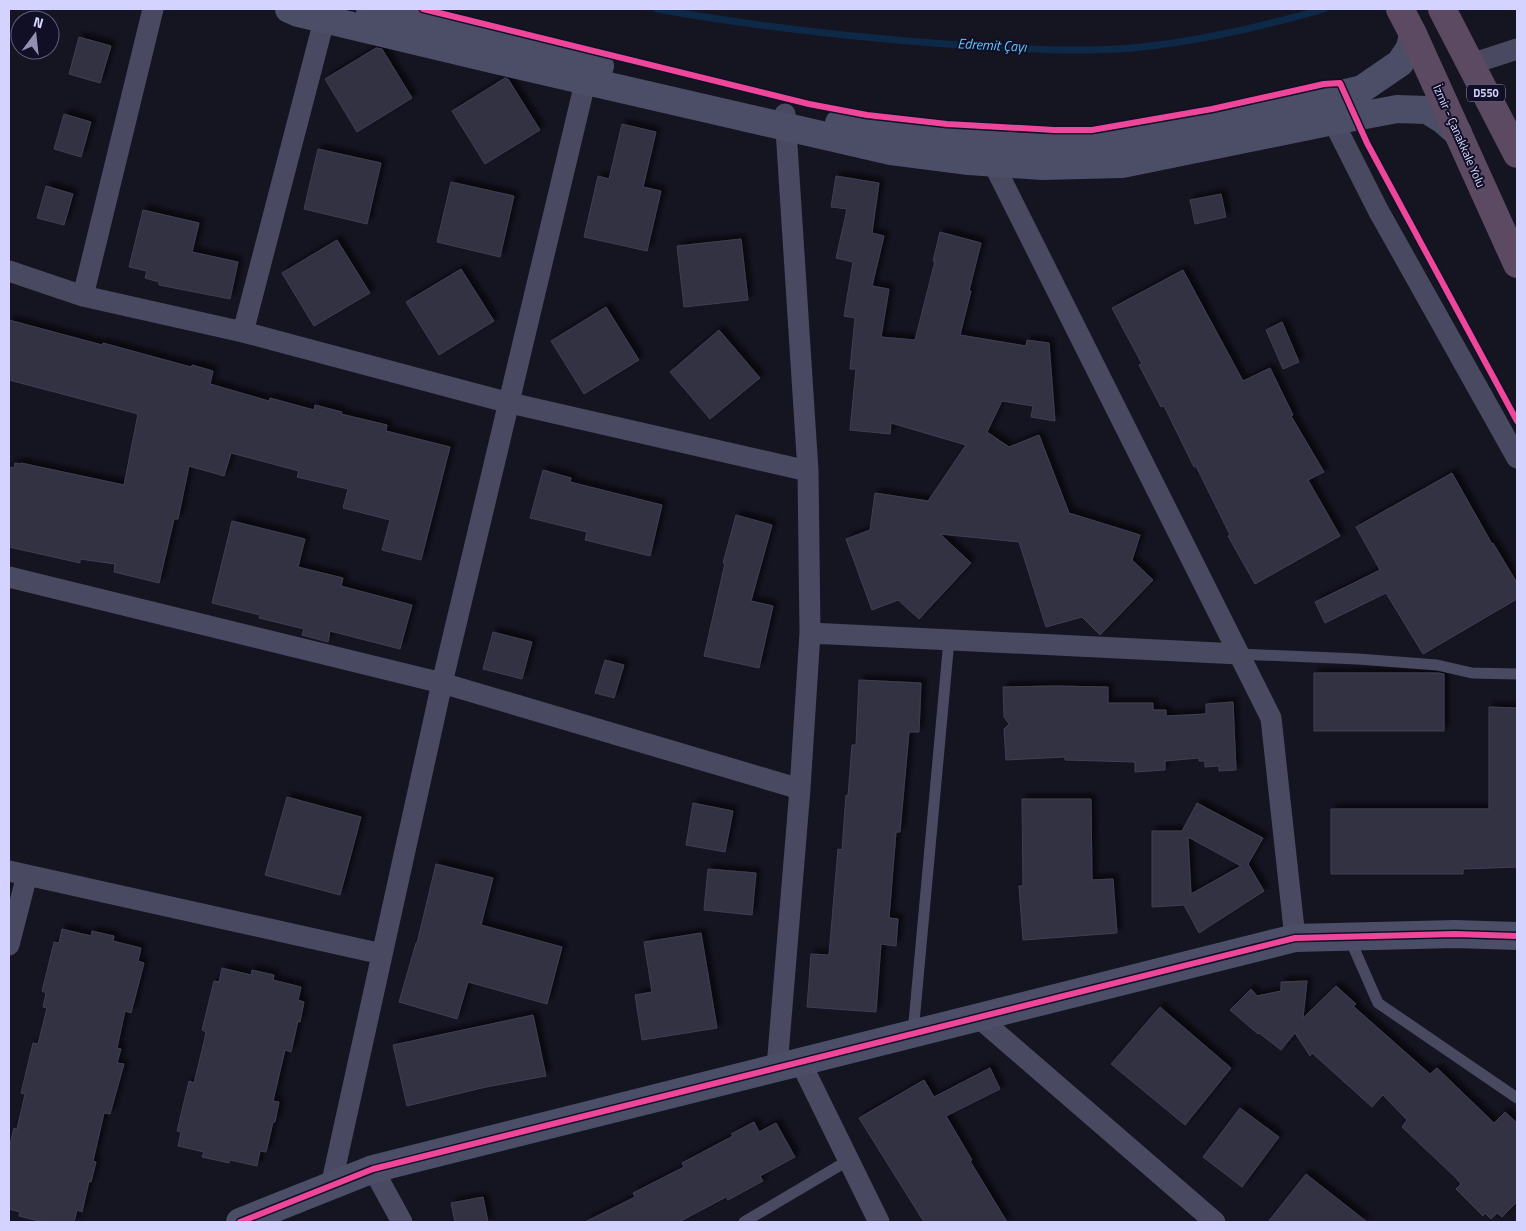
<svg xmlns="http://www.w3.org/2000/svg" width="1526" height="1231" font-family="'Titillium Web',sans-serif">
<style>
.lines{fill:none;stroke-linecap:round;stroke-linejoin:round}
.stream{stroke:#0e2947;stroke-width:7}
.building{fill:#333243;stroke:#403e54;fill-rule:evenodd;filter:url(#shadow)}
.lane{stroke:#494a61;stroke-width:11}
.street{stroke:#494a61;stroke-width:21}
.secondary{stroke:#4c4e68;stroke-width:28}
.highway{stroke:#5c4a63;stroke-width:28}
.cycleway-casing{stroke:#100f26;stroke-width:9}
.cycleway{stroke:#ed469a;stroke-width:6}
.labels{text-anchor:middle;stroke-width:4;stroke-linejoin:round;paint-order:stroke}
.shield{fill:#100f26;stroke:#9998be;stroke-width:1}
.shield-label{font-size:11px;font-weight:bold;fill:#d4d3ff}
.street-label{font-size:12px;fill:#d4d3ff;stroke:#100f26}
.water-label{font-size:14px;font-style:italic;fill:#61c6ff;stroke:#100f26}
</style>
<defs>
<filter id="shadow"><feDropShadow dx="4.5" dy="-4.5" stdDeviation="2.5" flood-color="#0009"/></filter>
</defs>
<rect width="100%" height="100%" fill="#151421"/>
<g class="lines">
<!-- stream -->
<path class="stream" d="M657 9C753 26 849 37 946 44 1008 48 1070 53 1132 48 1198 42 1261 27 1324 9"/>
</g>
<!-- building -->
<path class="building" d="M79 37 111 46 100 83 69 74Z
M376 48 382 49 412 98 357 132 325 79Z
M505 78 508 79 540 130 485 164 452 111Z
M64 114 91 122 81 157 54 149Z
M622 124 656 132 643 187 661 191 647 251 584 237 598 176 609 179Z
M318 149 381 163 367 224 304 209Z
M836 176 879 183 872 233 884 236 872 286 889 289 881 337 915 340 935 261H933L940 232 981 243 969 291H971L960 335 1026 346 1027 340 1049 343 1055 421 1031 417 1033 406 1002 401 987 432 1009 447 1039 435 1069 513 1140 535 1132 560 1153 580 1100 635 1082 617 1046 627 1019 542 940 534 971 563 919 619 898 600 872 610 846 539 870 530 875 493 928 501 966 445 891 423 890 434 850 430 856 369H850L855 318 844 316 853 262 836 258 847 209 831 207Z
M451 182 514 196 500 257 437 242Z
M46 186 73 194 64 225 37 218Z
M1221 194 1226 217 1195 224 1190 200Z
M143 210 199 223 192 252 238 262 230 299 159 285V282L145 278 147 271 129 267Z
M741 239 748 300 684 307 677 246Z
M337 240 370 293 314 326 282 273Z
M461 269 494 321 439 355 406 302Z
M1183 270 1243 381 1270 368 1293 415 1291 416 1324 472 1308 480 1340 536 1255 584 1228 536 1230 535 1196 466 1194 467 1164 406 1161 407 1139 365 1142 364 1112 308Z
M606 307 639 360 584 394 551 341Z
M9 320 102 345 103 343 191 367 192 365 213 371 210 384 269 401 270 398 314 410 315 405 342 412 341 414 387 425 386 431 450 447 421 560 382 550 390 520 343 508 348 489 297 477 299 471 231 453 224 476 189 466 178 519H174L159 583 114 572 115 564 80 559V563L9 547V467L14 468 15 463 21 464V463L124 485 138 414 9 380Z
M1282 322 1299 362 1283 369 1266 330Z
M719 330 760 378 710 419 670 372Z
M543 470 571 478 570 482 662 505 650 556 585 540 587 532 530 518Z
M1452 473 1492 544 1493 543 1517 583V599L1423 654 1386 593 1325 623 1315 602 1380 570 1356 527Z
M736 515 772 525 751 601 773 606 759 668 704 656 725 563H723Z
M232 521 305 539 298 567 343 578 341 586 412 605 400 649 330 631 328 642 302 635 304 629 259 618 260 615 212 603Z
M493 632 532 642 522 679 483 669Z
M605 660 624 665 614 698 595 693Z
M1314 673H1438L1444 674V731H1314Z
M859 680 921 683 919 732H909L900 832H896L889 918 898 919 896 946 881 944 876 1012 807 1007 811 954 829 955 838 849 842 850 846 795 848 796 852 745H856Z
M1054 686 1108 687V703H1153V710H1166V716L1206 714V704L1233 702 1236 770 1219 771V766L1205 767V761H1199V758L1165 761V770L1135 772V762L1065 760V757L1006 760 1004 729 1009 724 1004 717 1003 687Z
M1489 707 1517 708V867L1463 869V874H1331V809H1489Z
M287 797 361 817 340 895 265 875Z
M1022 799H1091L1092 880 1113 879 1117 933 1023 940 1019 886H1023Z
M693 803 733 811 725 852 686 845Z
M1197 803 1263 838 1248 864 1264 891 1199 933 1184 905 1152 907V831H1182ZM1188 837 1241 866 1191 894Z
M436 864 493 878 481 925 562 947 547 1004 468 982 457 1019 399 1002 416 943H417Z
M708 869 756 873 752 915 704 910Z
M62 929 91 936 92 931 114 936 113 941 141 948 138 961 144 963 131 1013 125 1011 117 1048 121 1049 117 1063 124 1064 110 1114 104 1113 93 1161 96 1162 91 1182 89 1181 82 1212 77 1210 74 1222H43L19 1216 20 1212 9 1209V1149L14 1128 17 1129 25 1094 21 1093 33 1043 38 1044 47 1008 43 1007 46 993 42 991 47 971 54 942 59 943Z
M701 933 717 1028 642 1040 635 995 652 992 644 942Z
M222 968 251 975 252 970 274 975 273 980 301 987 298 1000 304 1002 300 1022 298 1021 291 1052 285 1050 273 1101 279 1102 275 1122H273L266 1152 260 1151 257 1166 230 1160 229 1163 202 1157 204 1152 178 1146 181 1132 177 1131 189 1081 194 1083 203 1046 206 1032 202 1030 214 981 219 982Z
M1307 981 1303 1018 1336 986 1356 1004 1353 1006 1430 1074 1437 1068 1494 1123 1505 1112 1517 1123V1202L1502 1217 1497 1213 1491 1219 1485 1213 1483 1216 1456 1189 1461 1184 1456 1178 1402 1127 1407 1120 1383 1095 1372 1107 1312 1053 1310 1056 1295 1033 1281 1050 1259 1033 1258 1034 1230 1010 1251 989 1257 996 1281 991V982Z
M1160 1007 1231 1068 1185 1125 1111 1064Z
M533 1015 546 1076 486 1087 407 1106 393 1045Z
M990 1068 1000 1089 946 1116 972 1160 970 1161 1007 1222H924L859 1118 924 1080 934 1097Z
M1240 1108 1279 1137 1242 1187 1203 1157Z
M754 1122 759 1132 776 1123 795 1157 760 1176 763 1181 728 1200 726 1197 679 1222H585L635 1197 633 1193 684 1167 682 1163 733 1136 731 1134Z
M1306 1174 1367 1222H1268Z
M483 1197 488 1222H455L451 1203Z"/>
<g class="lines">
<!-- lane -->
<path class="lane" d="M1239 654 1358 659 1437 665 1472 673 1517 674
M1349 937 1378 1003 1517 1098
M913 1033 949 640
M744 1222 849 1160"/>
<!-- street -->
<path class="street" d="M1471 64 1517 49
M1326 107 1378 210 1517 458
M987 151 1271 718 1295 938
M9 271 83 296 243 332 510 403 808 471
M83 296 153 9
M243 332 327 9
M9 577 442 683 800 789
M810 633 1239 654
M9 871 382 954
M9 945 27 875
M978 1017 1215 1222
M800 1061 879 1222
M777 1067 800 789 810 633 808 471 785 114
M373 1169 402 1222
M331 1186 442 683 589 66"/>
<!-- secondary -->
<path class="secondary" d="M289 9 298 13 491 59 891 151 969 161 1042 166 1122 164 1333 121 1397 109 1427 110 1443 120 1458 133
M370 9 600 66
M839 123 982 142 1075 144 1242 118 1362 89 1400 63 1410 48 1413 34
M240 1222 373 1169 1295 938 1455 934 1517 936"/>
<!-- highway -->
<path class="highway" d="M1400 9 1413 34 1517 264
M1442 9 1517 154"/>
<!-- cycleway casing -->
<g class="cycleway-casing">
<path id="cycleway" d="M423 9 809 104 867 115 947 124 1054 130H1092L1212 109 1324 84 1340 83 1367 143 1517 421
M240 1222 373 1169 1295 938 1455 934 1517 936"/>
</g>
<!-- cycleway -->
<use href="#cycleway" class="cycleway"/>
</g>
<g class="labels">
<!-- shield labels -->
<rect class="shield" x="1467" y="84.5" width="38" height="17" rx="4"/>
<g class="shield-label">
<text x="1486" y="97">D550</text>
</g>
<!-- street labels -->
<g class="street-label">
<text transform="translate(1459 136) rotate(66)" y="4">İzmir - Çanakkale Yolu</text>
</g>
<!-- water labels -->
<g class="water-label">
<text transform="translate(992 45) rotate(3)" y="5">Edremit Çayı</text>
</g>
</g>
<!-- border -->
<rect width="1526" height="1231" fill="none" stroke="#d4d3ff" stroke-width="20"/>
<!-- north arrow -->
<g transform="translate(35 35) rotate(15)"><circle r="24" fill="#100f26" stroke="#5e5d7d"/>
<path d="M0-4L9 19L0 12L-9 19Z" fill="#9190b1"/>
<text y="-8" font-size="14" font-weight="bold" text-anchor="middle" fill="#d4d3ff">N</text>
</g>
</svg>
